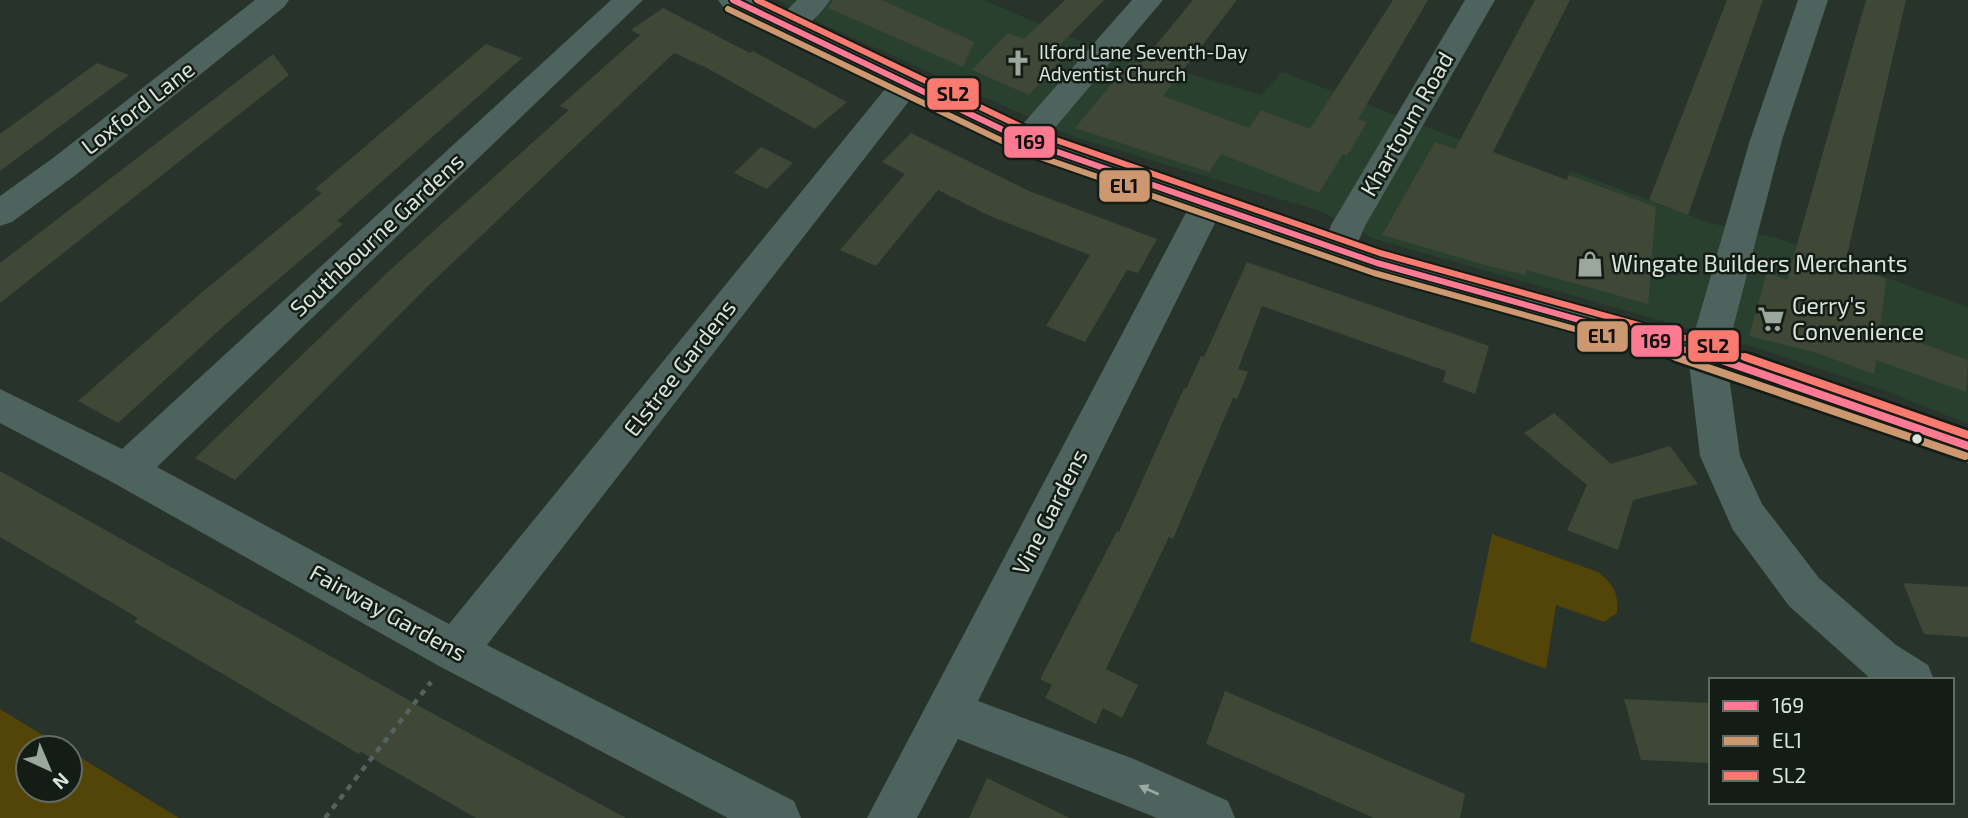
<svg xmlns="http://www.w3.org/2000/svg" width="1968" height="818" font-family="'Exo 2',sans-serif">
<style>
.built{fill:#29402e}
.green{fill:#534408}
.building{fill:#3f4737}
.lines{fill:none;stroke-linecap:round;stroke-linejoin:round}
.path{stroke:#54635e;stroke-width:4.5;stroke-dasharray:6 6;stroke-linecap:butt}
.minor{fill:#4e625e;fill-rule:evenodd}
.major{fill:#4e6861;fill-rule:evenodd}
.bus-1-far1-casing{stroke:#131c15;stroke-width:10}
.bus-1-casing{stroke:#131c15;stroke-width:13}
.bus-2-far1-casing{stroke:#131c15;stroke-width:10}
.bus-2-casing{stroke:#131c15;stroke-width:13}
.bus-3-far1-casing{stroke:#131c15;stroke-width:10}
.bus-3-casing{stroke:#131c15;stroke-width:13}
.bus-1-far1{stroke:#fe7a93;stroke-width:6}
.bus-1{stroke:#fe7a93;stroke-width:8}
.bus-2-far1{stroke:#cd976f;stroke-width:6}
.bus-2{stroke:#cd976f;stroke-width:8}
.bus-3-far1{stroke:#fb7a70;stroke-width:6}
.bus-3{stroke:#fb7a70;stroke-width:8}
.oneway{fill:#9aaaa3}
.bus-dot{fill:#d9e4db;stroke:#131c15;stroke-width:2.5}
.labels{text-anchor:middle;stroke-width:5;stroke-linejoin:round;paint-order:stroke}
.far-poi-label{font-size:19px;fill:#d9e4db;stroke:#131c15;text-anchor:start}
.street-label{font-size:23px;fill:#d9e4db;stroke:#131c15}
.poi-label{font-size:23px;fill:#d9e4db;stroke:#131c15;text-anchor:start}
.line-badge{stroke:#131c15;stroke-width:2.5}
.pale-badge-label{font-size:19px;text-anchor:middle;font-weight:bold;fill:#111}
</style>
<rect width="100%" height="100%" fill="#28332b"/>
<!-- built -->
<path class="built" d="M778 0H983L1080 41 1261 95 1282 72 1566 180 1571 171 1710 223 1776 238 1968 307V424L1886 391 1754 347 1375 239 1320 211 1071 136 820 23Z"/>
<!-- green -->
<path class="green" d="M1492 534 1598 572C1613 584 1619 593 1617 613L1604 622 1556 605 1546 669 1470 641Z
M0 709 64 748H28V790H70V751L179 818H0Z"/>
<!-- building -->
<path class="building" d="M833 0H882L974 42 963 67 828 8Z
M1065 0H1104L1053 52 1065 56 1029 95 972 70 1008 33 1024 39Z
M1193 0H1237L1163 96 1249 128 1261 110 1310 129 1393 0H1428L1358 119 1367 122 1347 156 1343 154 1319 193 1221 154 1209 172 1075 128 1129 63H1141Z
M1535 0H1570L1493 152 1567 180 1569 175 1656 207 1648 304 1527 270 1525 275 1489 266 1382 235 1435 142 1455 149Z
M1727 0H1763L1688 215 1649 200Z
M1866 0H1906L1845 264 1886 279 1880 328 1968 360 1966 392 1876 360 1874 374 1814 352 1749 336 1767 272 1787 280Z
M663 8 750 53 753 51 847 102 815 129 707 68 674 53 426 288 235 480 195 458 389 271 569 110 560 106 640 35 631 30Z
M486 44 522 58 337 221 343 224 226 324 118 423 78 401 200 294 322 193 315 189Z
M273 54 289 75 0 303V263Z
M97 63 129 75 0 171V134Z
M911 133 1029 191 1157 239 1138 273 1127 270 1085 342 1046 326 1090 255 990 216 938 190 876 266 840 250 905 174 882 162Z
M761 147 793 163 767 189 734 173Z
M1247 262 1489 346 1475 394 1443 382 1446 371 1262 306 1238 369 1248 372 1237 399 1233 398 1173 539 1169 537 1106 669 1138 685 1122 718 1103 708 1096 724 1045 698 1052 685 1040 679 1117 531 1119 532 1184 388 1186 389 1201 356 1204 357Z
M1554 413 1611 464 1670 446 1698 484 1633 500 1618 550 1567 530 1587 485 1524 433Z
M0 471 430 712 626 818H476L361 752 359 754 134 622 138 618 0 537Z
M1903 583 1968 587V637L1924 634Z
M1225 691 1465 794 1460 818H1374L1206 744Z
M1624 699 1711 703V763L1641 760Z
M987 778 1070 818H969Z"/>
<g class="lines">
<!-- path -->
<path class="path" d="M325 818 431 682"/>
<!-- minor -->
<path class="minor" d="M255 0H289L284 7 77 174 12 222 0 226V196L53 158Z
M611 0H643L157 467 449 624 894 78 905 75 916 78 921 85 916 92 487 645 794 801 801 818H728L439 666 112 482 0 423V389L122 449Z
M797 0H830C818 18 797 39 776 33L771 26Z
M1132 0H1163L1037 149 1026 152 1015 149 1010 141 1015 133Z
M1465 0H1495L1365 226 1351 259 1339 263 1327 259 1322 250 1331 225Z
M1798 0H1828L1782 140 1726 355 1740 456 1762 504 1819 578 1896 645 1928 665 1934 680H1872L1789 606 1733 530 1700 456 1688 355 1750 140Z
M1207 193 1219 196 1224 205 978 701 1134 759 1228 801 1235 818H1157L958 739 917 818H867L1190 205 1195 196Z"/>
<!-- major -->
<path class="major" d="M718 0H757L1037 133 1382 251 1707 340 1968 429V463L1704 369 1365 273 1015 149 723 7Z"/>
<!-- bus-1-far1 casing -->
<g class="bus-1-far1-casing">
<path id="bus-1-far1" d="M733 0 1026 141 1377 263 1718 359"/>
</g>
<!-- bus-1 casing -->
<g class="bus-1-casing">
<path id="bus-1" d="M1713 357 1968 446"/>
</g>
<!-- bus-2-far1 casing -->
<g class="bus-2-far1-casing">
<path id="bus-2-far1" d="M728 9 1023 151 1374 273 1682 359"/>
</g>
<!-- bus-2 casing -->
<g class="bus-2-casing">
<path id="bus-2" d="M1676 357 1965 456"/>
</g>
<!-- bus-3-far1 casing -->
<g class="bus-3-far1-casing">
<path id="bus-3-far1" d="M757 0 1030 131 1380 253 1710 345 1750 359"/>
</g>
<!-- bus-3 casing -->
<g class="bus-3-casing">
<path id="bus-3" d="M1745 357 1968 435"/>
</g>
<!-- bus-1-far1 -->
<use href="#bus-1-far1" class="bus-1-far1"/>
<!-- bus-1 -->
<use href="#bus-1" class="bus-1"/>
<!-- bus-2-far1 -->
<use href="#bus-2-far1" class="bus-2-far1"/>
<!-- bus-2 -->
<use href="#bus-2" class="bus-2"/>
<!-- bus-3-far1 -->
<use href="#bus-3-far1" class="bus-3-far1"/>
<!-- bus-3 -->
<use href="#bus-3" class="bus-3"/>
</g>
<!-- one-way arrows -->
<defs><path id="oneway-solid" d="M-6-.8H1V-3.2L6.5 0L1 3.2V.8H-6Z" transform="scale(1.75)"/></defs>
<use class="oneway" href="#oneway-solid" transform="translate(1149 790) rotate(-156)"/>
<!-- icons -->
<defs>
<g id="church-bare" transform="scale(2.1)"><path d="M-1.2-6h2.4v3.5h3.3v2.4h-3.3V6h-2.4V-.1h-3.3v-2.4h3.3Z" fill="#9ba69d" stroke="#131c15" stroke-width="2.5" paint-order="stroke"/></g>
<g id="shop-bare" transform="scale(2.1)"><path d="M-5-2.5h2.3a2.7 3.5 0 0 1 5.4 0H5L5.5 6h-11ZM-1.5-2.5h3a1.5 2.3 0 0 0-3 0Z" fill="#9ba69d" stroke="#131c15" stroke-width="2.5" paint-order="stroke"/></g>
<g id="supermarket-bare" transform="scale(2.1)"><path d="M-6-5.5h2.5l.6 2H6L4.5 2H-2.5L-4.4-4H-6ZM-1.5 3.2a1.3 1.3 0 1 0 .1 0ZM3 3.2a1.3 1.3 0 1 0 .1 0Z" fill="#9ba69d" stroke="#131c15" stroke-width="2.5" paint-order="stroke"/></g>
</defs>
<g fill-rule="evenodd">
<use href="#church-bare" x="1018" y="63"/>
<use href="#shop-bare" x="1590" y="264"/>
<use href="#supermarket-bare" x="1771" y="319"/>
</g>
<!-- markers -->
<circle class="bus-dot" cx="1917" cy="439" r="6"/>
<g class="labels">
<!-- far-poi labels -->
<g class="far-poi-label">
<text x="1039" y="59">Ilford Lane Seventh-Day<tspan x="1039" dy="22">Adventist Church</tspan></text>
</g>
<!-- street labels -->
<g class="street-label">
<text transform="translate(138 108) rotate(-38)" y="8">Loxford Lane</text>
<text transform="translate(1407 124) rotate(-60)" y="8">Khartoum Road</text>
<text transform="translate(377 235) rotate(-43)" y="8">Southbourne Gardens</text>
<text transform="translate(680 368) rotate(-52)" y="8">Elstree Gardens</text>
<text transform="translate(1050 512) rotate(-63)" y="8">Vine Gardens</text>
<text transform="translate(388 613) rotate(29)" y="8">Fairway Gardens</text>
</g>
<!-- poi labels -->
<g class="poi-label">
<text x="1611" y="272">Wingate Builders Merchants</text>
<text x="1792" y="314">Gerry's<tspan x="1792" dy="26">Convenience</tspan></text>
</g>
</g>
<g class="line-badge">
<rect x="926" y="77" width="54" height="34" rx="7" fill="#fb7a70"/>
<rect x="1003" y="125" width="53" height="34" rx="7" fill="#fe7a93"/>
<rect x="1098" y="169" width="53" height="34" rx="7" fill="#cd976f"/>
<rect x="1576" y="320" width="53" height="33" rx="7" fill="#cd976f"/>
<rect x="1630" y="324" width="53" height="34" rx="7" fill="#fe7a93"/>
<rect x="1687" y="329" width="53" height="34" rx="7" fill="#fb7a70"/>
</g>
<g class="pale-badge-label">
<text x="953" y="101">SL2</text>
<text x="1030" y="149">169</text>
<text x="1124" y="193">EL1</text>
<text x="1602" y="343">EL1</text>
<text x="1656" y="348">169</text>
<text x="1713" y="353">SL2</text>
</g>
<!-- legend -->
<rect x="1709" y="678" width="245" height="126" fill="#131c15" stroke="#626c64" stroke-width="2"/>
<rect x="1723" y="701" width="35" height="10" fill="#fe7a93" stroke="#626c64" stroke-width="2"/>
<text x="1772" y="713" font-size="21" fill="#d9e4db">169</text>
<rect x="1723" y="736" width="35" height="10" fill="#cd976f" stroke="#626c64" stroke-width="2"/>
<text x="1772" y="748" font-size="21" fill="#d9e4db">EL1</text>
<rect x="1723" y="771" width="35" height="10" fill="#fb7a70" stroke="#626c64" stroke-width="2"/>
<text x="1772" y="783" font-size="21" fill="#d9e4db">SL2</text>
<!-- north arrow -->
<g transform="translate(49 769) rotate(136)"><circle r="33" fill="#131c15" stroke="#626c64" stroke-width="2"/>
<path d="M0-5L12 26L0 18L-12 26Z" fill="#9ba69d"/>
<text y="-10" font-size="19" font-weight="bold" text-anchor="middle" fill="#d9e4db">N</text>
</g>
</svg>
